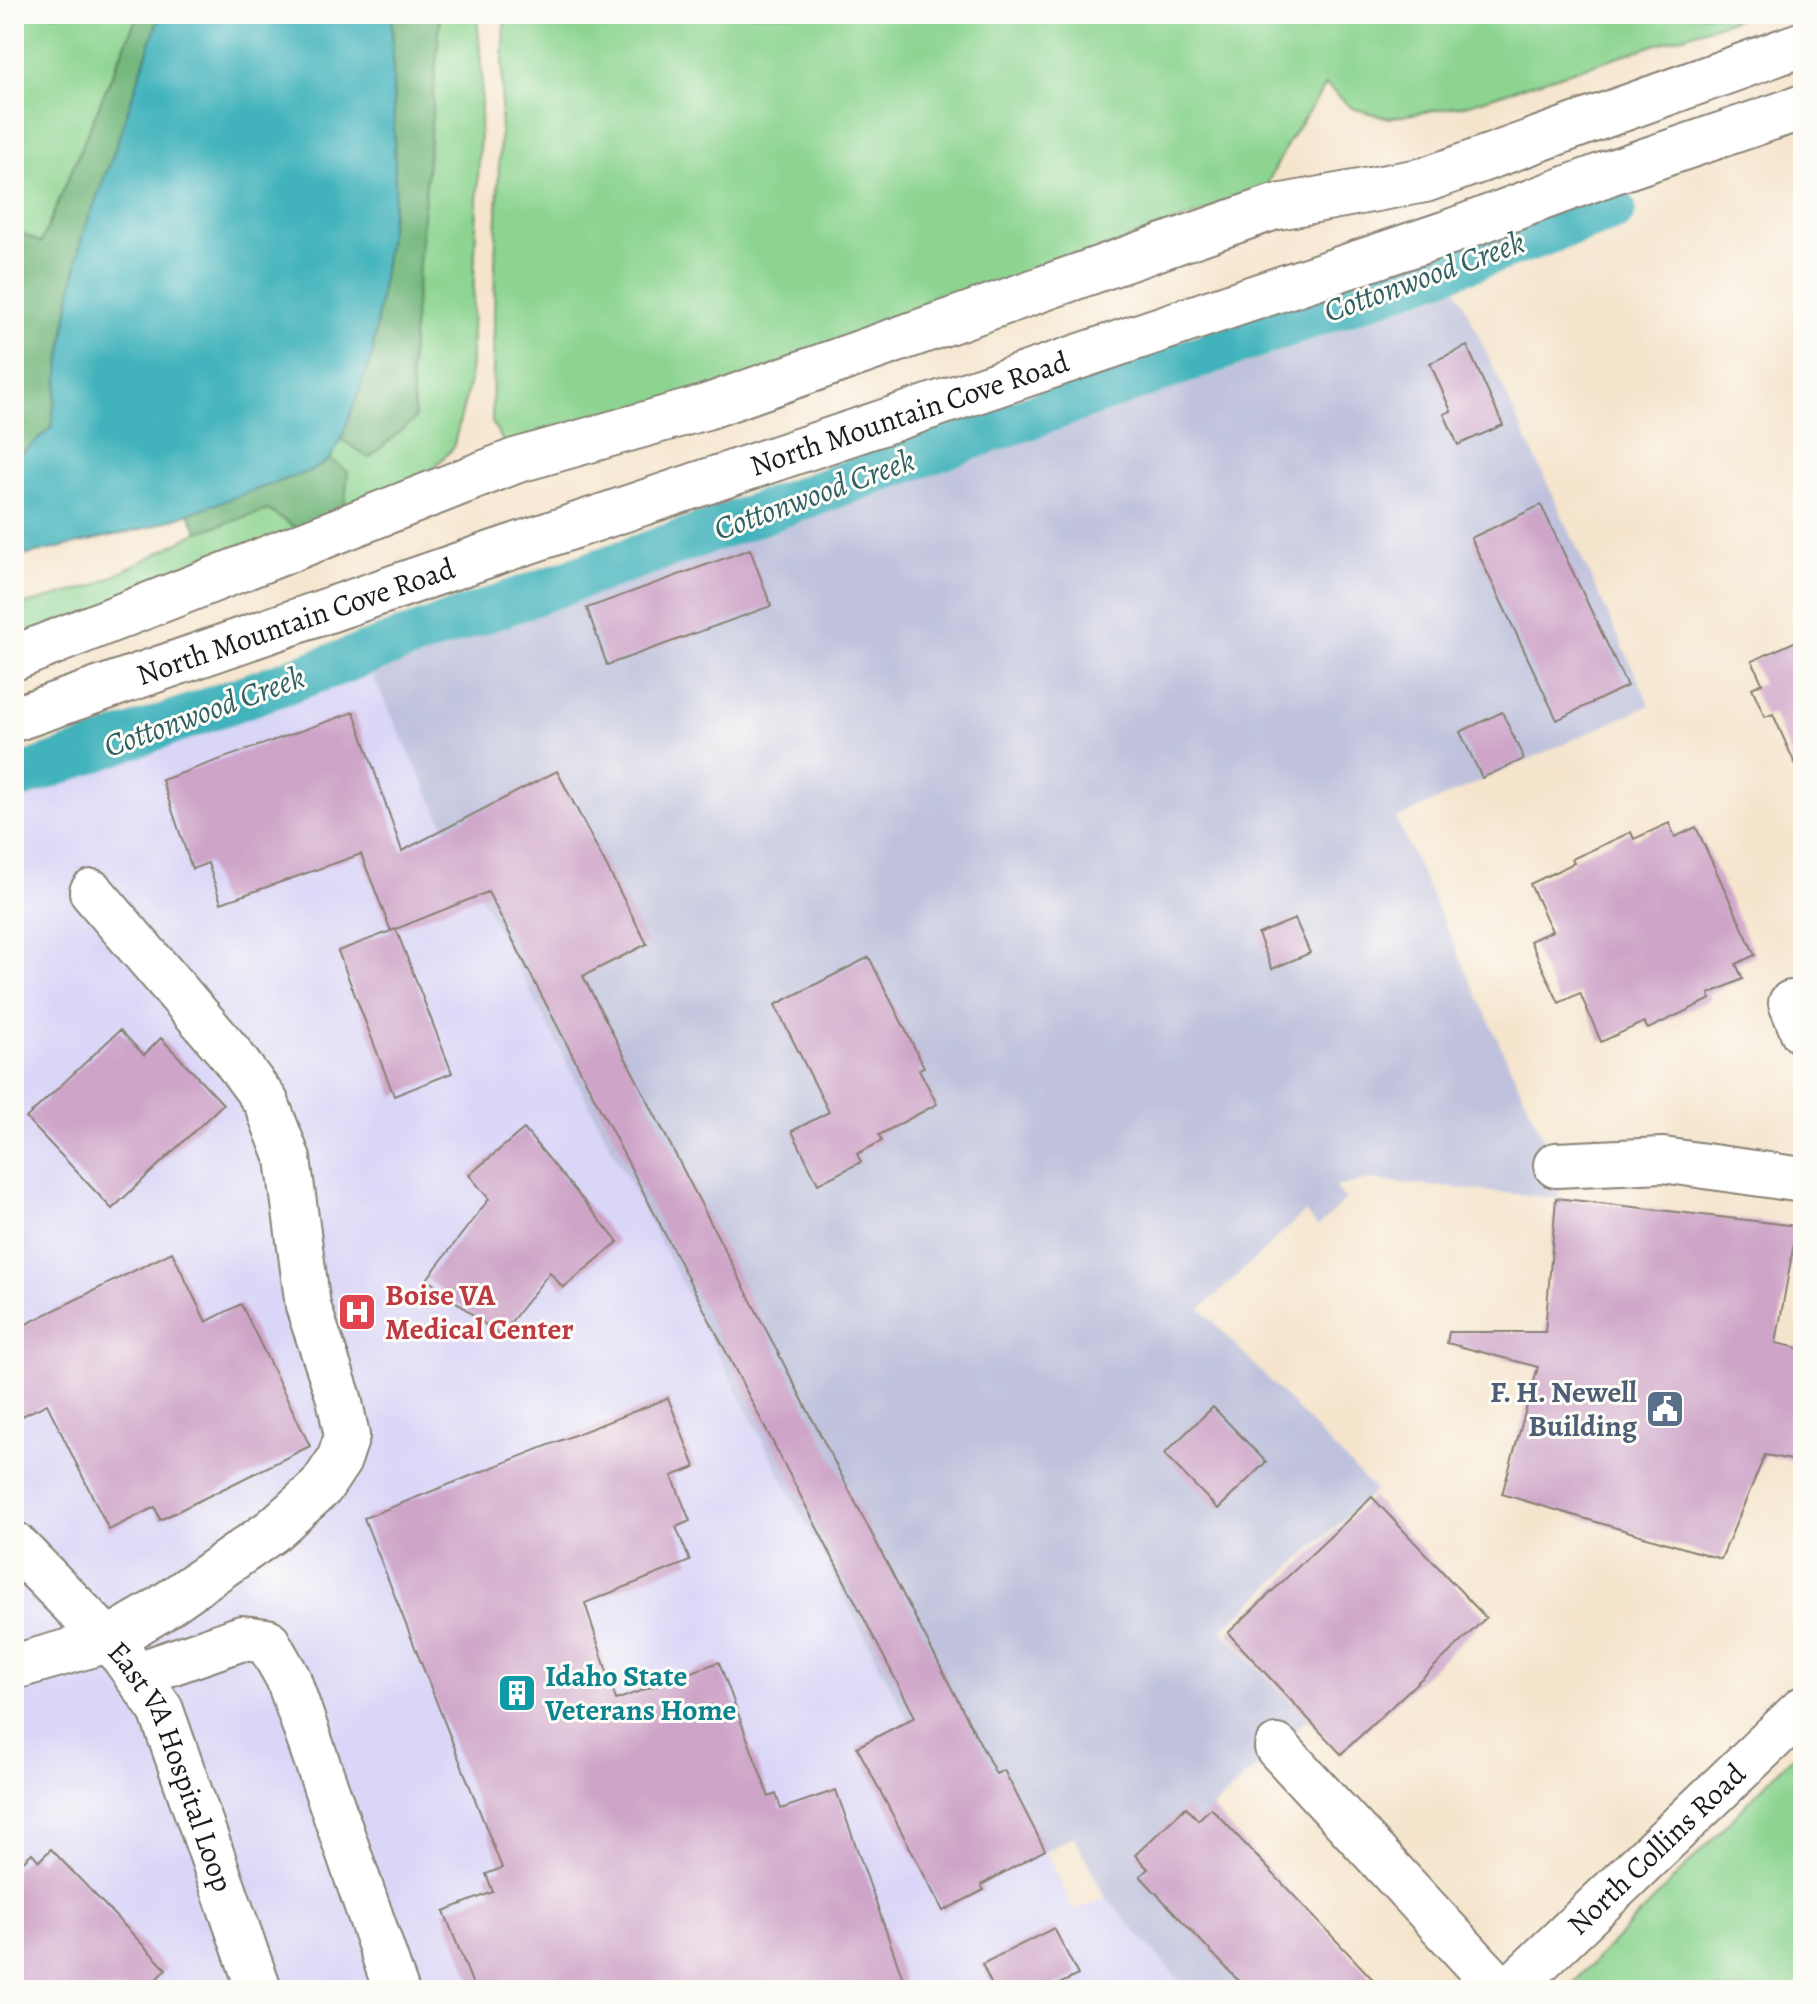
<svg xmlns="http://www.w3.org/2000/svg" width="1817" height="2004" font-family="Alegreya,serif">
<style>
.built{fill:#dad6f7}
.industrial{fill:#c0c2dd}
.green{fill:#8cd490;stroke:#547856;stroke-width:2}
.forest{fill:#71b67a;stroke:#46694b;stroke-width:2}
.water{fill:#43b3bc;stroke:#30686c;stroke-width:2}
.lines{fill:none;stroke-linecap:round;stroke-linejoin:round}
.canal{stroke:#43b3bc;stroke-width:44}
.building{fill:#cea4c8}
.minor-casing{stroke:#888074;stroke-width:48}
.minor{stroke:#fff;stroke-width:44}
.labels{text-anchor:middle;stroke-width:6;stroke-linejoin:round;paint-order:stroke}
.street-label{font-size:30px;fill:#1c1c1c;stroke:#fdfcf7}
.health-label{font-size:30px;font-weight:bold;fill:#be3a42;stroke:#fdfcf7;text-anchor:start}
.service-label{font-size:30px;font-weight:bold;fill:#4e5e75;stroke:#fdfcf7;text-anchor:end}
.culture-label{font-size:30px;font-weight:bold;fill:#0d838f;stroke:#fdfcf7;text-anchor:start}
.water-label{font-size:32px;font-style:italic;fill:#2e6064;stroke:#fdfcf7}
</style>
<rect width="100%" height="100%" fill="#fdfcf7"/>
<filter id="ink" filterUnits="userSpaceOnUse"><feTurbulence type="fractalNoise" baseFrequency=".0125" numOctaves="2"/><feDisplacementMap in="SourceGraphic" scale="16" xChannelSelector="R" yChannelSelector="G"/><feConvolveMatrix kernelMatrix="1 2 1 2 8 2 1 2 1" color-interpolation-filters="sRGB"/></filter>
<filter id="wash" filterUnits="userSpaceOnUse"><feTurbulence type="fractalNoise" baseFrequency=".006" numOctaves="4" result="noise"/><feDisplacementMap in="SourceGraphic" scale="32" xChannelSelector="R" yChannelSelector="G"/><feGaussianBlur stdDeviation="1.8" result="paint"/><feColorMatrix in="noise" values="0 0 0 0 0 0 0 0 0 0 0 0 0 0 0 0 0 1.4 0 .05"/><feComposite in="paint" operator="in"/></filter>
<g filter="url(#wash)">
<rect width="100%" height="100%" fill="#f5e4cc"/>
<!-- built -->
<path class="built" d="M362 655 991 1879 1045 1850 1074 1911 1106 1898 1188 1990H14V775Z"/>
<!-- industrial -->
<path class="industrial" d="M1457 289 1650 705 1396 819 1565 1185 1556 1198 1370 1180 1334 1187 1346 1199 1318 1227 1305 1212 1201 1309 1375 1491 1222 1630 1307 1719 1141 1876 1247 1990H1188L1106 1898 1074 1836 991 1880 449 835 371 673Z"/>
<!-- green -->
<path class="green" d="M14 14H138L41 243 17 231 19 158 14 152Z
M439 14H477L482 77 470 380 453 448 408 495 14 645V607L95 586 198 532 268 510 298 529 348 472 330 459 341 439 369 457 415 419 410 370Z
M505 14H1752L1466 105 1389 118 1352 108 1326 85 1289 141 1264 190 515 461 492 423 495 264Z
M1803 1745V1990H1567Z"/>
<!-- forest -->
<path class="forest" d="M138 14H160L112 158 82 236 69 304 51 428 14 460V364L21 357 14 354V152L19 158 17 231 41 243Z
M392 14H439L440 20 410 370 415 419 369 458 341 439 372 356 395 191Z
M330 459 348 472 344 509 298 529 268 510 198 532 189 513 315 469Z"/>
<!-- water -->
<path class="water" d="M160 14H392L395 191 372 356 341 439 330 459 315 469 150 527 14 558V460L51 428 69 304 82 236 112 158Z"/>
<g class="lines">
<!-- canal -->
<path class="canal" d="M14 779 1614 209"/>
</g>
<g id="blocks">
<!-- building -->
<path class="building" d="M1467 346 1503 425 1458 445 1444 414 1451 411 1430 363Z
M1541 505 1627 686 1557 720 1471 538Z
M750 549 771 606 607 665 587 608Z
M1803 638V782L1773 714 1765 717 1752 688 1762 683 1752 661Z
M354 712 402 851 557 771 647 944 583 976 996 1774 1004 1770 1045 1850 981 1885 984 1890 943 1911 857 1747 915 1717 488 892 391 931 361 854 221 903 208 863 192 869 162 780Z
M1502 712 1524 759 1482 778 1460 732Z
M1669 823 1675 837 1696 827 1755 955 1736 964 1743 979 1709 994 1711 999 1648 1029 1644 1022 1601 1042 1580 993 1559 1003 1530 941 1552 931 1530 884 1574 863 1572 859 1631 832 1634 839Z
M1295 919 1310 953 1272 969 1258 934Z
M396 929 452 1073 394 1096 338 951Z
M869 957 924 1067 919 1069 937 1104 879 1135 882 1141 857 1154 861 1162 818 1184 792 1131 829 1112 775 1005Z
M120 1030 144 1055 161 1038 223 1104 112 1209 26 1118Z
M524 1129 618 1242 563 1288 550 1272 500 1336 427 1279 489 1199 469 1175Z
M1556 1198 1797 1226 1776 1343 1803 1349V1462L1765 1455 1721 1559 1502 1494 1538 1367 1447 1343 1449 1332H1545Z
M172 1252 206 1322 241 1304 310 1446 160 1520 155 1507 109 1530 47 1404 14 1420V1330Z
M668 1398 695 1467 672 1476 690 1521 676 1527 690 1561 585 1603 616 1700 719 1662 769 1797 776 1794 781 1809 836 1790 907 1990H475L444 1911 493 1892 486 1874 502 1868 364 1518Z
M1213 1407 1266 1462 1218 1509 1164 1454Z
M1372 1497 1486 1618 1341 1754 1228 1633Z
M1186 1807 1198 1820 1211 1808 1383 1990H1247L1140 1876 1148 1869 1135 1855Z
M51 1849 166 1969 146 1990H14V1870L32 1853 39 1861Z
M1054 1928 1078 1975 1047 1990H994L982 1964Z"/>
</g>
</g>
<g filter="url(#ink)">
<use href="#blocks" fill-opacity="0" stroke="#888074" stroke-width="2"/>
<g class="lines">
<!-- minor casing -->
<g class="minor-casing">
<g id="minor">
<path d="M14 658 515 461 706 407 1272 208 1425 180 1803 44"/>
<path id="s1" d="M14 719 488 555 1447 233 1609 173 1803 107"/>
<path d="M1791 1003 1803 1032"/>
<path d="M1556 1165 1663 1160 1803 1180"/>
<path id="s2" d="M14 1544 123 1656 161 1710 259 1990"/>
<path d="M14 1667 108 1640 156 1612 272 1531 321 1487 339 1460 347 1436 339 1398 308 1306 288 1159 266 1102 229 1052 92 892"/>
<path d="M136 1675 242 1638 267 1641 288 1678 396 1990"/>
<path d="M1277 1747 1501 1990"/>
<path id="s3" d="M1509 1990 1803 1709"/>
</g>
</g>
<!-- minor -->
<use href="#minor" class="minor"/>
</g>
</g>
<!-- icons -->
<defs>
<g id="hospital-square" transform="scale(2)"><rect x="-9" y="-9" width="18" height="18" rx="4" fill="#e0444e" stroke="#fdfcf7"/><path d="M-5-5h3v3.5h4V-5h3V5h-3V1.5h-4V5h-3Z" fill="#fff"/></g>
<g id="civic-square" transform="scale(2)"><rect x="-9" y="-9" width="18" height="18" rx="4" fill="#5c6f8a" stroke="#fdfcf7"/><path d="M-.6-6.5H3V-4.5H.6V-3L4-1V1h2V6H-6V1h2V-1L-.6-3ZM-1.2 2.5V6h2.4V2.5Z" fill="#fff"/></g>
<g id="building-square" transform="scale(2)"><rect x="-9" y="-9" width="18" height="18" rx="4" fill="#0f9aa8" stroke="#fdfcf7"/><path d="M-4-6H4V6H1V3H-1V6H-4ZM-2.5-4.3h1.7v1.8h-1.7ZM.8-4.3h1.7v1.8H.8ZM-2.5-1h1.7V.8h-1.7ZM.8-1h1.7V.8H.8Z" fill="#fff"/></g>
</defs>
<g fill-rule="evenodd">
<use href="#hospital-square" x="357" y="1312"/>
<use href="#civic-square" x="1665" y="1409"/>
<use href="#building-square" x="517" y="1693"/>
</g>
<g class="labels">
<!-- street labels -->
<g class="street-label">
<text dy="10" stroke="none"><textPath href="#s1" startOffset="946">North Mountain Cove Road</textPath></text>
<text dy="10" stroke="none"><textPath href="#s1" startOffset="298">North Mountain Cove Road</textPath></text>
<text dy="10" stroke="none"><textPath href="#s2" startOffset="278">East VA Hospital Loop</textPath></text>
<text dy="10" stroke="none"><textPath href="#s3" startOffset="204">North Collins Road</textPath></text>
</g>
<!-- health labels -->
<g class="health-label">
<text x="385" y="1305">Boise VA<tspan x="385" dy="34">Medical Center</tspan></text>
</g>
<!-- service labels -->
<g class="service-label">
<text x="1637" y="1402">F. H. Newell<tspan x="1637" dy="34">Building</tspan></text>
</g>
<!-- culture labels -->
<g class="culture-label">
<text x="545" y="1686">Idaho State<tspan x="545" dy="34">Veterans Home</tspan></text>
</g>
<!-- water labels -->
<g class="water-label">
<text transform="translate(1424 276) rotate(-20)" y="11">Cottonwood Creek</text>
<text transform="translate(814 494) rotate(-20)" y="11">Cottonwood Creek</text>
<text transform="translate(204 711) rotate(-20)" y="11">Cottonwood Creek</text>
</g>
</g>
<!-- margin -->
<rect width="1817" height="2004" fill="none" stroke="#fdfcf7" stroke-width="48"/>
</svg>
